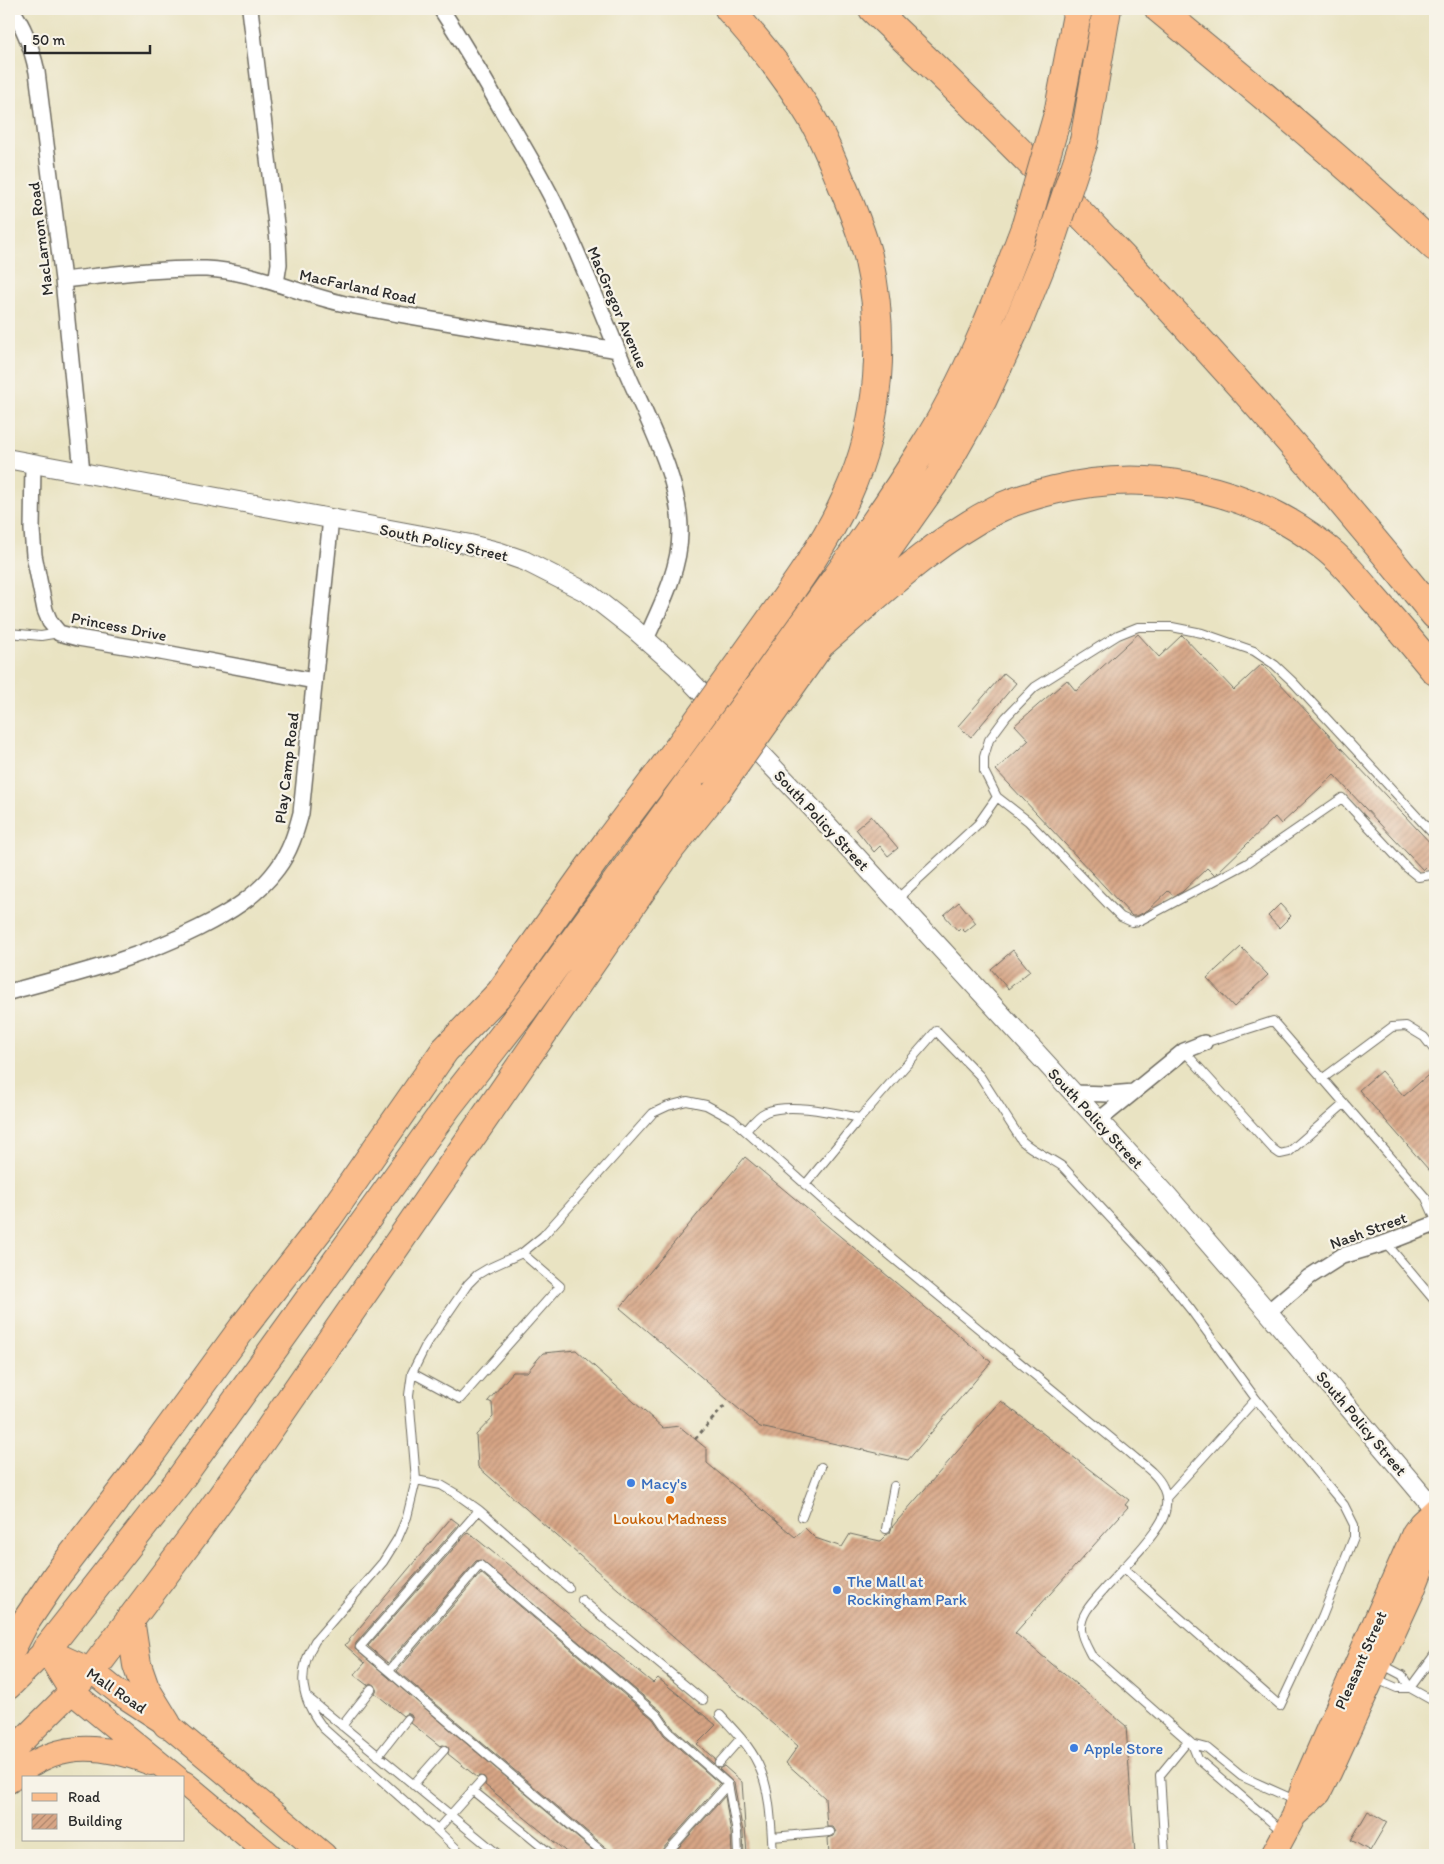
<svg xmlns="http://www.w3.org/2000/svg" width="1444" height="1864" font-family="Itim,sans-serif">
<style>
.building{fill:url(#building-hatch)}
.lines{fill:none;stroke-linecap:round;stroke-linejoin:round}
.service-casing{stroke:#6e6b60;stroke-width:10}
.minor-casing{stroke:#6e6b60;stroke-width:18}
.tertiary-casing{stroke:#6e6b60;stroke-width:21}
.primary-casing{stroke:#6e6b60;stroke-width:26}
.motorway-casing{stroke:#6e6b60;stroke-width:30}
.path{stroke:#6e6b60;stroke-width:3;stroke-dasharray:4 4;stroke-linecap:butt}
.service{stroke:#fff;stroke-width:8}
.minor{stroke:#fff;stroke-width:15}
.tertiary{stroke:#fff;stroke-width:19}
.primary{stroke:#fabc8b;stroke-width:24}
.motorway{stroke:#fabc8b;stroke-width:28}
.motorway-bridge-casing{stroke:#6e6b60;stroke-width:30;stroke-linecap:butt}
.motorway-bridge{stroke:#fabc8b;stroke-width:28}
.shop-dot{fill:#3f7fe0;stroke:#f7f3e8;stroke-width:2}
.food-dot{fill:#e8710a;stroke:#f7f3e8;stroke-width:2}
.labels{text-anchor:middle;stroke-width:4.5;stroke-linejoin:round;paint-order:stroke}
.street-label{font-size:16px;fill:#2b2b2b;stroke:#f7f3e8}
.shop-label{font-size:16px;fill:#366cbe;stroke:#f7f3e8;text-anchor:start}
.food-label{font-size:16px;fill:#c56008;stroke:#f7f3e8}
</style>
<defs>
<pattern id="building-hatch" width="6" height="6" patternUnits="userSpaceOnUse" patternTransform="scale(1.25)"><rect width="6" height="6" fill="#d7a585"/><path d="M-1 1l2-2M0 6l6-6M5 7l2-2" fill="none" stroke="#af876d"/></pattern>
</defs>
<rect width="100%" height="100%" fill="#f7f3e8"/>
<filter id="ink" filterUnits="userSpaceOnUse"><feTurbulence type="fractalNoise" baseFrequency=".02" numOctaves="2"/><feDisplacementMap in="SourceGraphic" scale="10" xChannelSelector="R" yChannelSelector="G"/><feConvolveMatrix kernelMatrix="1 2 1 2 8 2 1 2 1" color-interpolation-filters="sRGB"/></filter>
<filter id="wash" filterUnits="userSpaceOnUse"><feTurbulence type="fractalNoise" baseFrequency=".0096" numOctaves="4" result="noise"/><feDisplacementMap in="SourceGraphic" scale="20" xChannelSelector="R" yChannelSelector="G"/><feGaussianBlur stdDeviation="1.12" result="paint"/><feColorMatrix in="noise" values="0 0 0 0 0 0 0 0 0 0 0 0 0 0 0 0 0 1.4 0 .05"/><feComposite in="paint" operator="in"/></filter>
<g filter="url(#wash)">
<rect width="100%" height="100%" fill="#e9e3c2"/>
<g id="blocks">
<!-- building -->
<path class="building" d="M1138 634 1159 657 1182 635 1234 690 1262 664 1435 848V858L1423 870 1334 775 1281 824 1275 817 1217 873 1214 875 1207 868 1182 892 1174 896 1168 891 1148 910 1137 916H1132L996 770 1029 740 1015 725 1067 680 1076 691Z
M1004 673 1016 683 971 737 958 726Z
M871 816 898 848 888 856 880 846 874 852 856 829Z
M959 902 976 923 965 932 961 928 958 931 944 915Z
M1280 904 1291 916 1279 928 1268 916Z
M1241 947 1268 975 1234 1007 1207 978Z
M1013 950 1030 971 1008 989 991 969Z
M1435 1069V1177L1359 1090 1381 1071 1404 1096Z
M745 1157 991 1362 908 1460 760 1427 620 1308Z
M576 1350 663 1428 679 1426 707 1449V1463L795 1537 805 1528 815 1538 842 1547 850 1534 880 1541 886 1535 890 1533 892 1527 1001 1401 1129 1500 1125 1505 1128 1507 1015 1633 1126 1726 1135 1855H829L828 1838 834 1836 836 1832 833 1827H827L825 1798 786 1763 798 1746 478 1467 476 1435 493 1417 492 1403 488 1401 513 1372H527L543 1353Z
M451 1518 459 1524 356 1643 355 1649 598 1855H570L485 1785 486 1780 484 1777 480 1776 477 1777 448 1754 449 1749 447 1746 443 1745 440 1746 411 1723 413 1719 411 1715 407 1713 403 1716 375 1693 377 1689 375 1685 371 1683 367 1685 354 1675 365 1663 345 1645Z
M468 1532 653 1683 658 1678 716 1725 697 1744 715 1759 714 1764 672 1727 661 1711 481 1560 476 1561 388 1663 368 1646Z
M481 1573 653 1719 664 1735 720 1784 661 1851 660 1855H612L610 1851 397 1671Z
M724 1766 742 1782 747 1855H744L743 1832 734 1783 719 1769Z
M725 1796 731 1834 732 1855H672Z
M1368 1811 1387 1822 1370 1851 1351 1840Z"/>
</g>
</g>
<g filter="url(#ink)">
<use href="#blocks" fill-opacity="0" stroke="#6e6b60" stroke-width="1"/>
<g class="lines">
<!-- service casing -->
<g class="service-casing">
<path id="service" d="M9 633 41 636 59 633
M1435 836 1293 682 1275 665 1254 651 1202 633 1172 627H1138L1118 635 1035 687 1006 717 989 740 984 757V771L997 797 1028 821 1110 906 1121 917 1132 922 1139 921 1246 864 1342 798 1407 868 1418 877 1431 875 1435 872
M896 900 978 824 997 797
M1204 1043 1273 1021 1426 1198 1435 1218
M1184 1051 1273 1149 1280 1154 1289 1152 1344 1104
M1322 1079 1392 1027 1406 1026 1424 1037 1435 1051
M746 1131C752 1124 757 1116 766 1112 790 1102 835 1113 860 1118L936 1031 980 1076 1022 1141C1034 1152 1049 1157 1063 1167L1158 1269 1191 1310 1256 1399 1344 1505 1354 1525V1537L1322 1617 1280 1706 1123 1568
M805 1185 860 1118
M1386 1243 1434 1300 1435 1299
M412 1373 460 1399 560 1286 522 1253 543 1236 653 1113 668 1106 687 1101 706 1105 732 1119 824 1201 1128 1452C1139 1462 1157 1473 1163 1487 1168 1497 1167 1510 1162 1520 1150 1542 1122 1569 1105 1588 1095 1600 1080 1613 1081 1630 1082 1639 1087 1647 1091 1655L1192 1744 1198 1759 1283 1832
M416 1480 441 1485 458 1495 479 1510 569 1588
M1166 1498 1256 1399
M479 1510 360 1647 606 1855
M802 1517 821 1467
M886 1529 894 1486
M582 1600 703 1700
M1381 1664 1402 1675 1410 1688 1435 1702
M389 1671 480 1565 657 1715 668 1731 728 1784 737 1833 738 1855
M1374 1678 1397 1688H1410
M1410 1688 1435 1654
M306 1696 499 1855
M720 1715C734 1730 749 1745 758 1764 771 1791 771 1826 773 1855
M342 1726 371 1689
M1192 1744 1207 1748 1241 1776 1297 1801
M378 1756 407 1719
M719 1763 741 1738
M413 1785 444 1750
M472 1790 552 1855
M437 1830 323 1728C301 1699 296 1673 315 1641L383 1562 398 1538 407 1517 416 1480 409 1395 412 1373 426 1345 468 1284 477 1275 487 1269 522 1253
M772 1837 830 1832
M463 1855 437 1830 481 1781
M665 1855 728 1784
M1165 1855 1160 1775 1188 1741"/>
</g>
<!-- minor casing -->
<g class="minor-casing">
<path id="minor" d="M11 9C25 27 32 49 37 72L63 280 82 472
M250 9 278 241 279 264 276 283
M441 9C463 43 483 77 503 112 522 144 541 175 557 208 583 263 604 319 628 375 648 421 681 482 680 532 680 569 661 606 646 639
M63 280C110 275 159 268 206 269 255 271 298 294 345 304 435 322 527 335 617 350
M33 463 32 530 34 555 45 610 50 622 59 633 78 638 155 651 314 681
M9 992C75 974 138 959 199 928 229 913 257 896 277 869 290 852 296 832 301 813L331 518
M1072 1093 1109 1094 1134 1092
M1098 1121 1184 1051 1204 1043
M1268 1312 1309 1277 1342 1256 1386 1243 1435 1224"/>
</g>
<!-- tertiary casing -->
<g class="tertiary-casing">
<path id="tertiary" d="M9 459 468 544 499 552 525 561 588 593 634 629 677 667 811 807 1167 1195 1268 1312 1435 1510"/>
</g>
<!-- primary casing -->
<g class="primary-casing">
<path id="primary" d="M46 1650 92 1671 118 1692 167 1724 324 1855
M46 1650 71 1691 177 1778
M9 1687 46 1650
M9 1754 82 1681
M9 1781C54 1741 97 1742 151 1763
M184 1783 270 1855
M1295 1815 1319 1793 1329 1773 1413 1590 1432 1541 1435 1514
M1273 1855 1294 1816 1305 1782 1414 1533 1421 1523 1435 1510"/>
</g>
<!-- motorway casing -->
<g class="motorway-casing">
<path id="motorway" d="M729 9C759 42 788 78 811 117 823 137 832 160 841 182 851 206 861 231 868 256 886 336 881 421 847 496 820 556 778 608 741 661
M873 9C1074 198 1262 400 1435 615
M1159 9C1253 87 1347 163 1435 247
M1058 114 1078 9
M1084 141 1107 9
M823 642C878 595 932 542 997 509 1015 500 1034 495 1054 490 1146 467 1246 486 1322 545 1342 560 1358 580 1374 599 1395 623 1415 646 1435 671
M761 683C815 606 873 530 923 449 967 380 997 302 1026 225
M779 703 940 475 983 399 1018 323 1049 246
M130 1619 137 1665 145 1688 167 1724
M46 1650 178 1482 448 1106 524 1009 696 772
M9 1653 24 1624 57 1575 152 1452 244 1326 328 1218 445 1050 500 993 606 844 676 751
M92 1671 194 1535 262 1440 671 848 715 793"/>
</g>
<!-- path -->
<path class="path" d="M695 1439 726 1404"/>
<!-- service -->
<use href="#service" class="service"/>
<!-- minor -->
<use href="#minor" class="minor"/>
<!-- tertiary -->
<use href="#tertiary" class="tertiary"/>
<!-- primary -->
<use href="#primary" class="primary"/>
<!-- motorway -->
<use href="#motorway" class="motorway"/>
<!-- motorway-bridge casing -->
<g class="motorway-bridge-casing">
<path id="motorway-bridge" d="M1026 225 1058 114
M1049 246 1084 141
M676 751 741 661
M696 772 761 683
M715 793 779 703"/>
</g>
<!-- motorway-bridge -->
<use href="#motorway-bridge" class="motorway-bridge"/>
</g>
</g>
<!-- markers -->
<g class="shop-dot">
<circle cx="631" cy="1483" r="5"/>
<circle cx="837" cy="1590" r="5"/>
<circle cx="1074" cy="1748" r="5"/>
</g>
<circle class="food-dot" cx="670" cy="1500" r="5"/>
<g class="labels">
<!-- street labels -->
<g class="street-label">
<text transform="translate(40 239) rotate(-97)" y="6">MacLarnon Road</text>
<text transform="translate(358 286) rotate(12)" y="6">MacFarland Road</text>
<text transform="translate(618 307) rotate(67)" y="6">MacGregor Avenue</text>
<text transform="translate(444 542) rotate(12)" y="6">South Policy Street</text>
<text transform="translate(119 626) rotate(11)" y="6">Princess Drive</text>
<text transform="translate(286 768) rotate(-83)" y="6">Play Camp Road</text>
<text transform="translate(822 820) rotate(47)" y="6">South Policy Street</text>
<text transform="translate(1096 1118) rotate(47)" y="6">South Policy Street</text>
<text transform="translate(1368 1230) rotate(-20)" y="6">Nash Street</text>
<text transform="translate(1362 1423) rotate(50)" y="6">South Policy Street</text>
<text transform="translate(1360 1660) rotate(-66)" y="6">Pleasant Street</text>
<text transform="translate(117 1690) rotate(34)" y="6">Mall Road</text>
</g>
<!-- shop labels -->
<g class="shop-label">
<text x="641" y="1489">Macy's</text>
<text x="847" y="1587">The Mall at<tspan x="847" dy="18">Rockingham Park</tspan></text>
<text x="1084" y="1754">Apple Store</text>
</g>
<!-- food labels -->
<g class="food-label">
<text x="670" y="1524">Loukou Madness</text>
</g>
</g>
<!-- margin -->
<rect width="1444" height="1864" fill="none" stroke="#f7f3e8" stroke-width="30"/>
<!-- legend -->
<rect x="22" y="1776" width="162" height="65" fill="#f7f3e8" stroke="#a5a39c"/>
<rect x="32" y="1793" width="25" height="8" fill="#fabc8b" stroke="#a5a39c"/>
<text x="68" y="1802" font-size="15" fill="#2b2b2b">Road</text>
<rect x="32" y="1814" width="25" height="15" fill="url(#building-hatch)" stroke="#a5a39c"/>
<text x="68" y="1826" font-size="15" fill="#2b2b2b">Building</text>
<!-- scale -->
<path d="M25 45v8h125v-8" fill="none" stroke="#2b2b2b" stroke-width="2.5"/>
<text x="32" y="45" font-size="15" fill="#2b2b2b" stroke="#f7f3e8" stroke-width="4" paint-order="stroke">50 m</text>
</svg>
